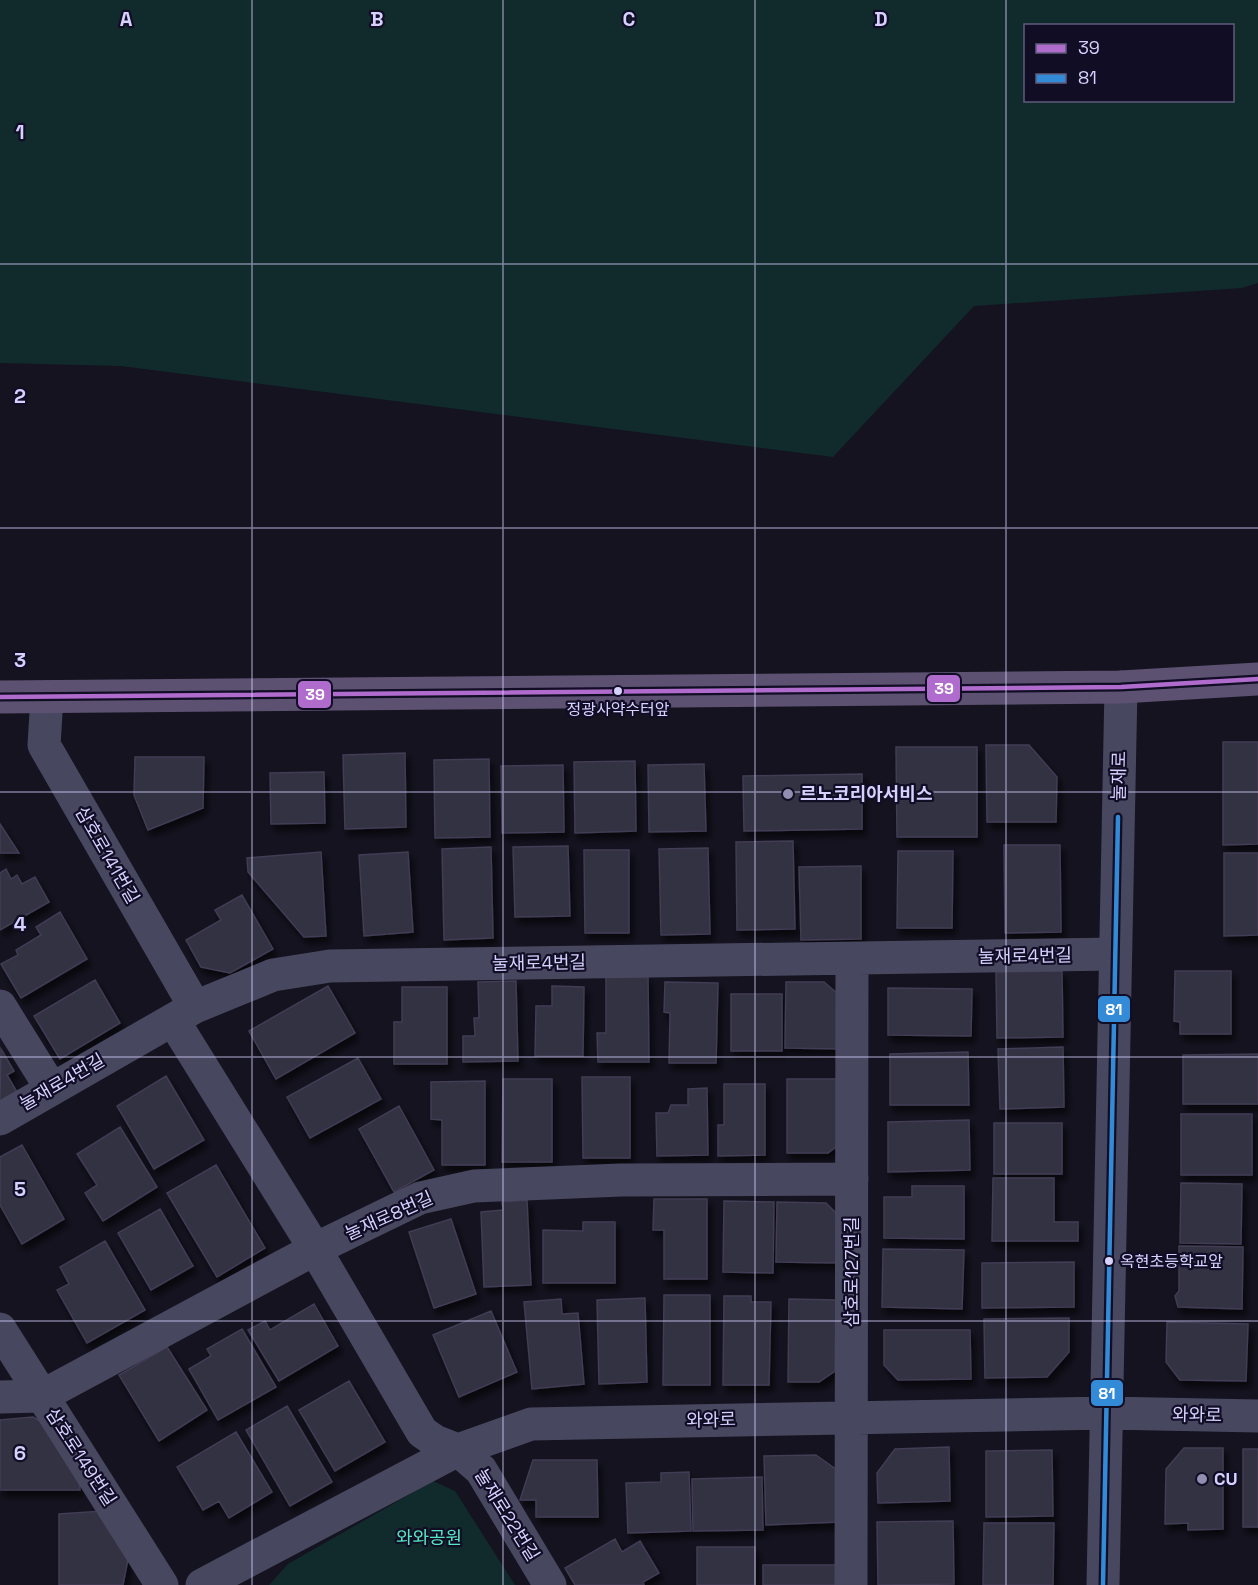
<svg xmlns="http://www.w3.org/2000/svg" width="1258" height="1585" font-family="'Space Grotesk','Noto Sans KR',sans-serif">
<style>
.green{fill:#112b2c;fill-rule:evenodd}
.building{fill:#333042;stroke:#413c54;stroke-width:1.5;filter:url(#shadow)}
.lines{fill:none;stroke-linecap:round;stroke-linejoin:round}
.minor{stroke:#484760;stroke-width:33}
.major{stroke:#5c5171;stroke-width:33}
.bus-1-casing{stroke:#110d25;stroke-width:9}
.bus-2-casing{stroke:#110d25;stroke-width:9}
.bus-1{stroke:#b06ccc;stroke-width:4.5}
.bus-2{stroke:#338bd7;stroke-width:4.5}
.grid{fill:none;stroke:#d6d1ff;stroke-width:1.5;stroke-opacity:0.55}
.bus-dot{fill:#d6d1ff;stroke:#110d25;stroke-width:2}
.poi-dot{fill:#928eb1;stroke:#110d25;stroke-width:2}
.labels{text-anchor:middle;stroke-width:4.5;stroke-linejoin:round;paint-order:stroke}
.bus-label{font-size:16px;fill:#d6d1ff;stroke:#110d25}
.street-label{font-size:18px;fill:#d6d1ff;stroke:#110d25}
.poi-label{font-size:18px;font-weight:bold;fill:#d6d1ff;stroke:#110d25;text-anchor:start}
.park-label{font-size:18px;fill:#55e6c3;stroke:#110d25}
.grid-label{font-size:20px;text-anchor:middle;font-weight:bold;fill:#d6d1ff;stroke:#110d25;stroke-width:4.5;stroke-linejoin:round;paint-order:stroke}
.line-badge{stroke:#110d25;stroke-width:2}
.badge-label{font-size:16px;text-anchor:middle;font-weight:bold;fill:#fff}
</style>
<defs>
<filter id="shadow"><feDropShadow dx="3.5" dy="6" stdDeviation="3" flood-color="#0009"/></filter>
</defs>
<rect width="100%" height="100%" fill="#14131f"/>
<!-- green -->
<path class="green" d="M0 0H1258V283L1242 288 974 306 833 457 121 366 0 363ZM1026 26H1232V100H1026Z
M433 1481 455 1491 515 1585H269L288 1564Z"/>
<!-- building -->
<path class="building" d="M1223 742H1258V844L1223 845Z
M986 745H1029L1057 777 1056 822H987Z
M896 747H977V837H897Z
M405 753 406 827 345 829 343 755Z
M135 757H204L203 808 148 830 134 795Z
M489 759 490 837 435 838 434 760Z
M635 761 636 831 575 833 574 762Z
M704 764 706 831 649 832 648 765Z
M563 765 564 832 502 833 501 766Z
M324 772 325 823 271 824 270 773Z
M862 774V829L744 831 743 776Z
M0 824 19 853H0Z
M793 841 795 929 737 930 736 842Z
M1004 845H1060L1061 932 1005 933Z
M568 846 570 916 515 917 513 847Z
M491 847 493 938 444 940 442 849Z
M708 848 710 934 661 935 659 849Z
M584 850H629V933H585Z
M898 851H953L952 928H897Z
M321 852 326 936 304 937 248 872 247 858Z
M408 852 413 932 364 936 359 855Z
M1224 853H1258V935L1224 936Z
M861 866V939L801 940 799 867Z
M6 869 11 879 17 875 22 884 35 877 49 902 0 930V873Z
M242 895 273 949 230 973 201 967 186 940 221 920 215 910Z
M60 912 87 959 21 998 1 964 18 955 16 950 41 935 36 927Z
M1062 971 1063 1037 997 1038 996 972Z
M1175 971H1231V1034H1180V1022L1174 1021Z
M648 976 649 1062H598L597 1033H606V977Z
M95 980 120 1023 60 1059 34 1016Z
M516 981 518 1061 463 1062V1036H475L474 1018H479L478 982Z
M665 982 718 983 716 1063H669L670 1013 664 1012Z
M786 982H824L845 1000 844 1049 785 1048Z
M328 986 355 1033 276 1079 249 1031Z
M552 986 584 987 583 1056H535L536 1006H552Z
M402 987H447V1064H394V1022H402Z
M888 988 972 989 971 1036 888 1035Z
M731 994H782V1051H731Z
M1063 1047 1064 1107 1000 1109 998 1049Z
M1 1049 14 1071 7 1075 17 1092 0 1102Z
M968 1052 969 1105H890V1054Z
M1258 1054V1104H1183V1055Z
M358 1058 381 1099 310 1138 287 1097Z
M166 1076 204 1140 154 1169 117 1106Z
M582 1077H630V1158H583Z
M503 1079H552V1162H502Z
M787 1079H844V1141L828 1153H787Z
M485 1081V1165H442V1120L431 1119V1082Z
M724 1084H765V1155L718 1156V1125H724Z
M707 1088 708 1155 657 1156 656 1113H668L671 1105H688V1089Z
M399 1106 434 1170 394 1192 359 1129Z
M1181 1114H1252V1175H1181Z
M969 1120 970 1170 888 1172V1122Z
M994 1123H1062V1174H994Z
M120 1127 157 1187 103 1221 85 1193 97 1185 77 1154Z
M22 1145 64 1219 22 1244 0 1205V1157Z
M216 1165 265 1248 217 1277 167 1193Z
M993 1178H1054V1222H1078V1241H992Z
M1181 1183 1242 1184 1241 1244 1180 1243Z
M912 1186H964V1239L884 1238V1197H912Z
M654 1199H707V1279H664V1230H653Z
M527 1200 531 1285 484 1287 481 1212 503 1210 502 1202Z
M724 1201 774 1202 773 1273 723 1272Z
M777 1202 826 1203 841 1218 840 1263 776 1262Z
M160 1209 193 1266 151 1290 118 1233Z
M451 1219 476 1294 434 1308 409 1232Z
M583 1222H615V1283H543V1230L583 1231Z
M105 1241 145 1310 87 1343 57 1290 69 1284 60 1267Z
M1179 1246 1243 1247 1242 1309 1178 1307 1175 1296 1179 1291Z
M883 1249 964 1250 962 1309 882 1307Z
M1074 1262V1307L982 1308V1263Z
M664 1295H710V1385H663Z
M724 1296H751V1302H771L769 1385H723Z
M645 1298 647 1382 599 1384 597 1300Z
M561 1299 562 1314 578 1313 584 1384 532 1389 524 1302Z
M789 1299 836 1300 835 1371 819 1382H788Z
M314 1304 338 1346 279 1381 248 1330 265 1321 270 1330Z
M491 1311 517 1372 459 1397 433 1335Z
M1069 1318V1352L1047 1377 985 1378 984 1319Z
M1167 1322 1248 1324 1246 1381 1180 1380 1166 1362Z
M242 1329 276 1387 218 1420 189 1369 211 1356 207 1349Z
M884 1330H970L971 1379 898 1380 884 1365Z
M167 1347 207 1410 159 1441 119 1375Z
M349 1381 385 1442 335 1471 299 1410Z
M287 1406 332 1482 290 1506 246 1430Z
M33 1417 52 1428 78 1468 80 1490H0V1420Z
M236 1432 272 1492 229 1518 219 1501 203 1510 177 1467Z
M949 1447 950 1501 878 1503 877 1473 895 1449Z
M1184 1448H1223V1529L1188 1530V1523L1165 1524 1166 1469Z
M1243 1449H1258V1527H1243Z
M1052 1450 1053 1516 986 1517V1451Z
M816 1455 837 1470 839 1522 766 1525 764 1456Z
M533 1460H597L598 1517H536V1500H520Z
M689 1472 691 1531 628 1533 626 1483 661 1482V1473Z
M762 1477 763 1530 693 1531 692 1479Z
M103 1511 129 1554 123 1585H59V1514Z
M953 1521 954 1584 878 1585 877 1522Z
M984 1523H1054L1053 1585H983Z
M615 1539 622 1552 640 1541 659 1573 643 1582 644 1585H575L565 1568Z
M697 1547H755V1585H697Z
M763 1565H840V1585H763Z"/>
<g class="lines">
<!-- minor -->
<path class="minor" d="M47 697 44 745 195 1007
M0 1006 51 1088
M173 1020 315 1249 422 1432 435 1441 458 1450 481 1470 550 1585
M0 1119 195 1007 273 975 330 966 1115 954
M0 1329 162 1585
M0 1397 42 1396 315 1249 420 1198 474 1186 621 1180 852 1179
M202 1585 458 1450 531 1424 1106 1413 1258 1416
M851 1585 852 959
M1103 1585 1121 687"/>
<!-- major -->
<path class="major" d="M0 697 1121 687 1258 679"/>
<!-- bus-1 casing -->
<g class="bus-1-casing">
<path id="bus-1" d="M0 697 1121 687 1258 679"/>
</g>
<!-- bus-2 casing -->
<g class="bus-2-casing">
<path id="bus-2" d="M1103 1585 1118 817"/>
</g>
<!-- bus-1 -->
<use href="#bus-1" class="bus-1"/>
<!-- bus-2 -->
<use href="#bus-2" class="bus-2"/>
</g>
<!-- grid -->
<path class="grid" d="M252 0V1585M503 0V1585M755 0V1585M1006 0V1585M0 264H1258M0 528H1258M0 792H1258M0 1057H1258M0 1321H1258"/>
<!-- markers -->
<g class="bus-dot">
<circle cx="618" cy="691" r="5"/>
<circle cx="1109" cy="1261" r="5"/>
</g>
<g class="poi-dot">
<circle cx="788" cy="794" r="6"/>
<circle cx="1202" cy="1479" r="6"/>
</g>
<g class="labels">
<!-- bus labels -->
<g class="bus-label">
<text x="618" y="715">정광사약수터앞</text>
<text x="1120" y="1267" text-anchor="start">옥현초등학교앞</text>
</g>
<!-- street labels -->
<g class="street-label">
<text transform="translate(1119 776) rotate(-89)" y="6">눌재로</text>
<text transform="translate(107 855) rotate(60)" y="6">삼호로141번길</text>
<text transform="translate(1025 956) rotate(-1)" y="6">눌재로4번길</text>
<text transform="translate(539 963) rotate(-1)" y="6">눌재로4번길</text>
<text transform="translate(62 1082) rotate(-30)" y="6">눌재로4번길</text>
<text transform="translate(389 1216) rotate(-24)" y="6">눌재로8번길</text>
<text transform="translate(852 1272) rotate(-90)" y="6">삼호로127번길</text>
<text transform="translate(1197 1415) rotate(1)" y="6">와와로</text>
<text transform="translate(711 1420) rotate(-1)" y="6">와와로</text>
<text transform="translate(81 1457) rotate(57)" y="6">삼호로149번길</text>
<text transform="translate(507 1515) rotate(58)" y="6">눌재로22번길</text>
</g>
<!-- poi labels -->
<g class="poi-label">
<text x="800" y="800">르노코리아서비스</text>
<text x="1214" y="1485">CU</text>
</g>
<!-- park labels -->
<g class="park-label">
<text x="429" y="1544">와와공원</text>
</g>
</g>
<g class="grid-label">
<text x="126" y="26">A</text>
<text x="377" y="26">B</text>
<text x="629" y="26">C</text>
<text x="881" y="26">D</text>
<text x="20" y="139">1</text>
<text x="20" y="403">2</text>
<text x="20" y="667">3</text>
<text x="20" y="931">4</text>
<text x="20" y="1196">5</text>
<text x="20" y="1460">6</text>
</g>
<g class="line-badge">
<rect x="926" y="674" width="35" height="29" rx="6" fill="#b06ccc"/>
<rect x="297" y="680" width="35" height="29" rx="6" fill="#b06ccc"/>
<rect x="1097" y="995" width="34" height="28" rx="6" fill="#338bd7"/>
<rect x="1090" y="1379" width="34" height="28" rx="6" fill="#338bd7"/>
</g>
<g class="badge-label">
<text x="944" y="694">39</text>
<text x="315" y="700">39</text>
<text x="1114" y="1015">81</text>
<text x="1107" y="1399">81</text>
</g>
<!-- legend -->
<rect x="1024" y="24" width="210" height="78" fill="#110d25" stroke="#605b7c" stroke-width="1.5"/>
<rect x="1036" y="44" width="30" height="9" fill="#b06ccc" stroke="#605b7c" stroke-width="1.5"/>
<text x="1078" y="54" font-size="18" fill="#d6d1ff">39</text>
<rect x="1036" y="74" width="30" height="9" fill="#338bd7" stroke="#605b7c" stroke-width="1.5"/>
<text x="1078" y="84" font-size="18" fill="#d6d1ff">81</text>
</svg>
